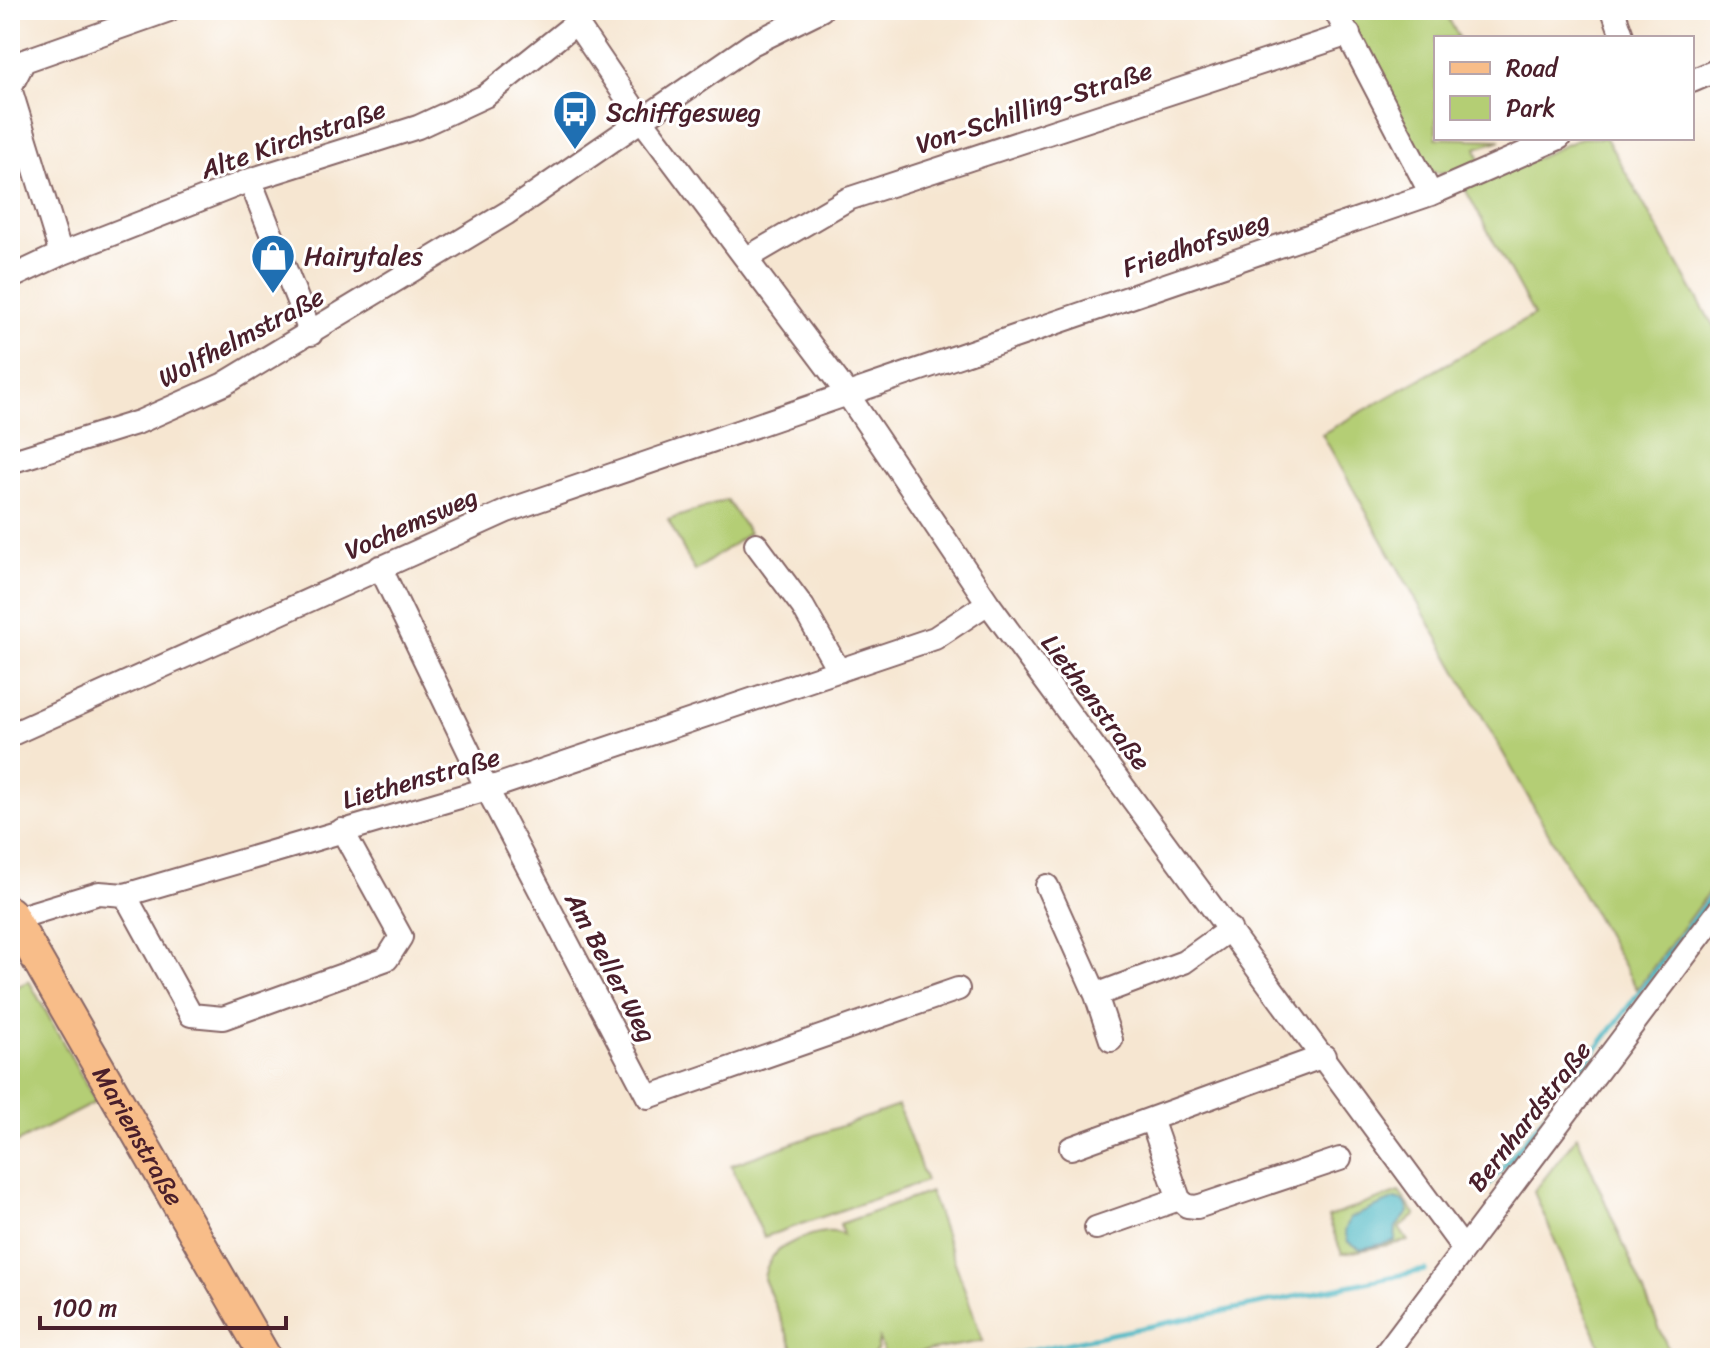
<svg xmlns="http://www.w3.org/2000/svg" width="1730" height="1368" font-family="Sriracha,sans-serif">
<style>
.green{fill:#b4ce74;stroke:#7f7650;stroke-width:2}
.water{fill:#46b5c1;stroke:#486a76;stroke-width:2}
.lines{fill:none;stroke-linecap:round;stroke-linejoin:round}
.stream{stroke:#46b5c1;stroke-width:5}
.minor-casing{stroke:#866565;stroke-width:26}
.major-casing{stroke:#866565;stroke-width:34}
.minor{stroke:#fff;stroke-width:22}
.major{stroke:#f8bd89;stroke-width:30}
.labels{text-anchor:middle;stroke-width:6;stroke-linejoin:round;paint-order:stroke}
.street-label{font-size:26px;fill:#4a1f2b;stroke:#fff}
.poi-label{font-size:26px;fill:#4a1f2b;stroke:#fff;text-anchor:start}
</style>
<rect width="100%" height="100%" fill="#fff"/>
<filter id="ink" filterUnits="userSpaceOnUse"><feTurbulence type="fractalNoise" baseFrequency=".0125" numOctaves="2"/><feDisplacementMap in="SourceGraphic" scale="16" xChannelSelector="R" yChannelSelector="G"/><feConvolveMatrix kernelMatrix="1 2 1 2 8 2 1 2 1" color-interpolation-filters="sRGB"/></filter>
<filter id="wash" filterUnits="userSpaceOnUse"><feTurbulence type="fractalNoise" baseFrequency=".006" numOctaves="4" result="noise"/><feDisplacementMap in="SourceGraphic" scale="32" xChannelSelector="R" yChannelSelector="G"/><feGaussianBlur stdDeviation="1.8" result="paint"/><feColorMatrix in="noise" values="0 0 0 0 0 0 0 0 0 0 0 0 0 0 0 0 0 1.4 0 .05"/><feComposite in="paint" operator="in"/></filter>
<g filter="url(#wash)">
<rect width="100%" height="100%" fill="#f6e6d1"/>
<!-- green -->
<path class="green" d="M1342 10H1444L1459 38H1436V138L1501 140 1476 148 1480 161 1450 173 1431 172Z
M1581 138H1606L1720 338V877L1637 989 1322 434 1534 315 1465 189Z
M727 500 749 533 695 571 668 520Z
M29 981 96 1102 10 1146V990Z
M898 1106 926 1181 764 1237 731 1165Z
M1577 1136 1672 1358H1605L1534 1192Z
M930 1192 983 1341 886 1358 879 1339 877 1350 868 1358H797L764 1279C765 1271 768 1263 773 1256 785 1242 827 1225 843 1235L840 1224Z
M1399 1192 1416 1215 1399 1228 1408 1241 1342 1254 1328 1217Z"/>
<!-- water -->
<path class="water" d="M1395 1199 1405 1202 1409 1212 1396 1227 1395 1241 1361 1249 1348 1242 1345 1231 1350 1218Z"/>
<g class="lines">
<!-- stream -->
<path class="stream" d="M1483 1192 1572 1082 1720 884
M995 1358 1425 1270"/>
</g>
</g>
<g filter="url(#ink)">
<g class="lines">
<!-- minor casing -->
<g class="minor-casing">
<path id="minor" d="M572 10 576 23 641 119 846 392 988 603 1463 1248
M1335 10 1431 194
M1613 10 1623 38
M1692 81 1720 69
M250 180 311 334
M61 254 10 88 24 61 169 10
M747 258 848 199 1349 34
M10 278 61 254 250 180 418 127 485 96 576 23
M10 462 139 422 224 384 507 213 752 44 821 10
M756 544 803 607 839 671
M380 567 487 789 648 1097 958 989
M10 735 507 511 1431 194 1559 138
M1047 886 1096 995 1184 962 1230 929
M125 895 191 1015 223 1018 387 959 401 937 342 830
M10 920 99 893 125 895 487 789 935 638 988 603
M1096 995 1111 1040
M1151 1119 1179 1199
M1071 1148 1324 1056
M1096 1228 1179 1199 1187 1206 1197 1207 1340 1159
M1382 1358 1720 909"/>
</g>
<!-- major casing -->
<g class="major-casing">
<g id="major">
<path id="s1" d="M10 912 266 1358"/>
</g>
</g>
<!-- minor -->
<use href="#minor" class="minor"/>
<!-- major -->
<use href="#major" class="major"/>
</g>
</g>
<!-- icons -->
<defs>
<g id="bus-pin" transform="scale(2.3)"><path d="M0 17L-7.5 6A9.5 9.5 0 1 1 7.5 6Z" fill="#1f6fb2" stroke="#fff"/><path d="M-5-6H5V4H4V6H2V4H-2V6H-4V4H-5ZM-3.5-4V0h7V-4ZM-3.5 1.2v1.5H-2V1.2ZM2 1.2v1.5H3.5V1.2Z" fill="#fff"/></g>
<g id="shop-pin" transform="scale(2.3)"><path d="M0 17L-7.5 6A9.5 9.5 0 1 1 7.5 6Z" fill="#1f6fb2" stroke="#fff"/><path d="M-5-2.5h2.3a2.7 3.5 0 0 1 5.4 0H5L5.5 6h-11ZM-1.5-2.5h3a1.5 2.3 0 0 0-3 0Z" fill="#fff"/></g>
</defs>
<g fill-rule="evenodd">
<use href="#bus-pin" x="575" y="112"/>
<use href="#shop-pin" x="273" y="256"/>
</g>
<g class="labels">
<!-- street labels -->
<g class="street-label">
<text transform="translate(1034 107) rotate(-18)" y="9">Von-Schilling-Straße</text>
<text transform="translate(293 139) rotate(-19)" y="9">Alte Kirchstraße</text>
<text transform="translate(1196 244) rotate(-19)" y="9">Friedhofsweg</text>
<text transform="translate(241 337) rotate(-28)" y="9">Wolfhelmstraße</text>
<text transform="translate(411 523) rotate(-24)" y="9">Vochemsweg</text>
<text transform="translate(1096 702) rotate(53)" y="9">Liethenstraße</text>
<text transform="translate(421 778) rotate(-16)" y="9">Liethenstraße</text>
<text transform="translate(611 967) rotate(62)" y="9">Am Beller Weg</text>
<text transform="translate(1529 1116) rotate(-52)" y="9">Bernhardstraße</text>
<text dy="9" stroke="none"><textPath href="#s1" startOffset="258">Marienstraße</textPath></text>
</g>
<!-- poi labels -->
<g class="poi-label">
<text x="606" y="121">Schiffgesweg</text>
<text x="304" y="265">Hairytales</text>
</g>
</g>
<!-- margin -->
<rect width="1730" height="1368" fill="none" stroke="#fff" stroke-width="40"/>
<!-- legend -->
<rect x="1434" y="36" width="260" height="104" fill="#ffffff" stroke="#b7a5aa" stroke-width="2"/>
<rect x="1450" y="62" width="40" height="12" fill="#f8bd89" stroke="#b7a5aa" stroke-width="2"/>
<text x="1506" y="76" font-size="24" fill="#4a1f2b">Road</text>
<rect x="1450" y="96" width="40" height="24" fill="#b4ce74" stroke="#b7a5aa" stroke-width="2"/>
<text x="1506" y="116" font-size="24" fill="#4a1f2b">Park</text>
<!-- scale -->
<path d="M40 1316v12h246v-12" fill="none" stroke="#4a1f2b" stroke-width="4"/>
<text x="52" y="1316" font-size="24" fill="#4a1f2b" stroke="#ffffff" stroke-width="6" paint-order="stroke">100 m</text>
</svg>
